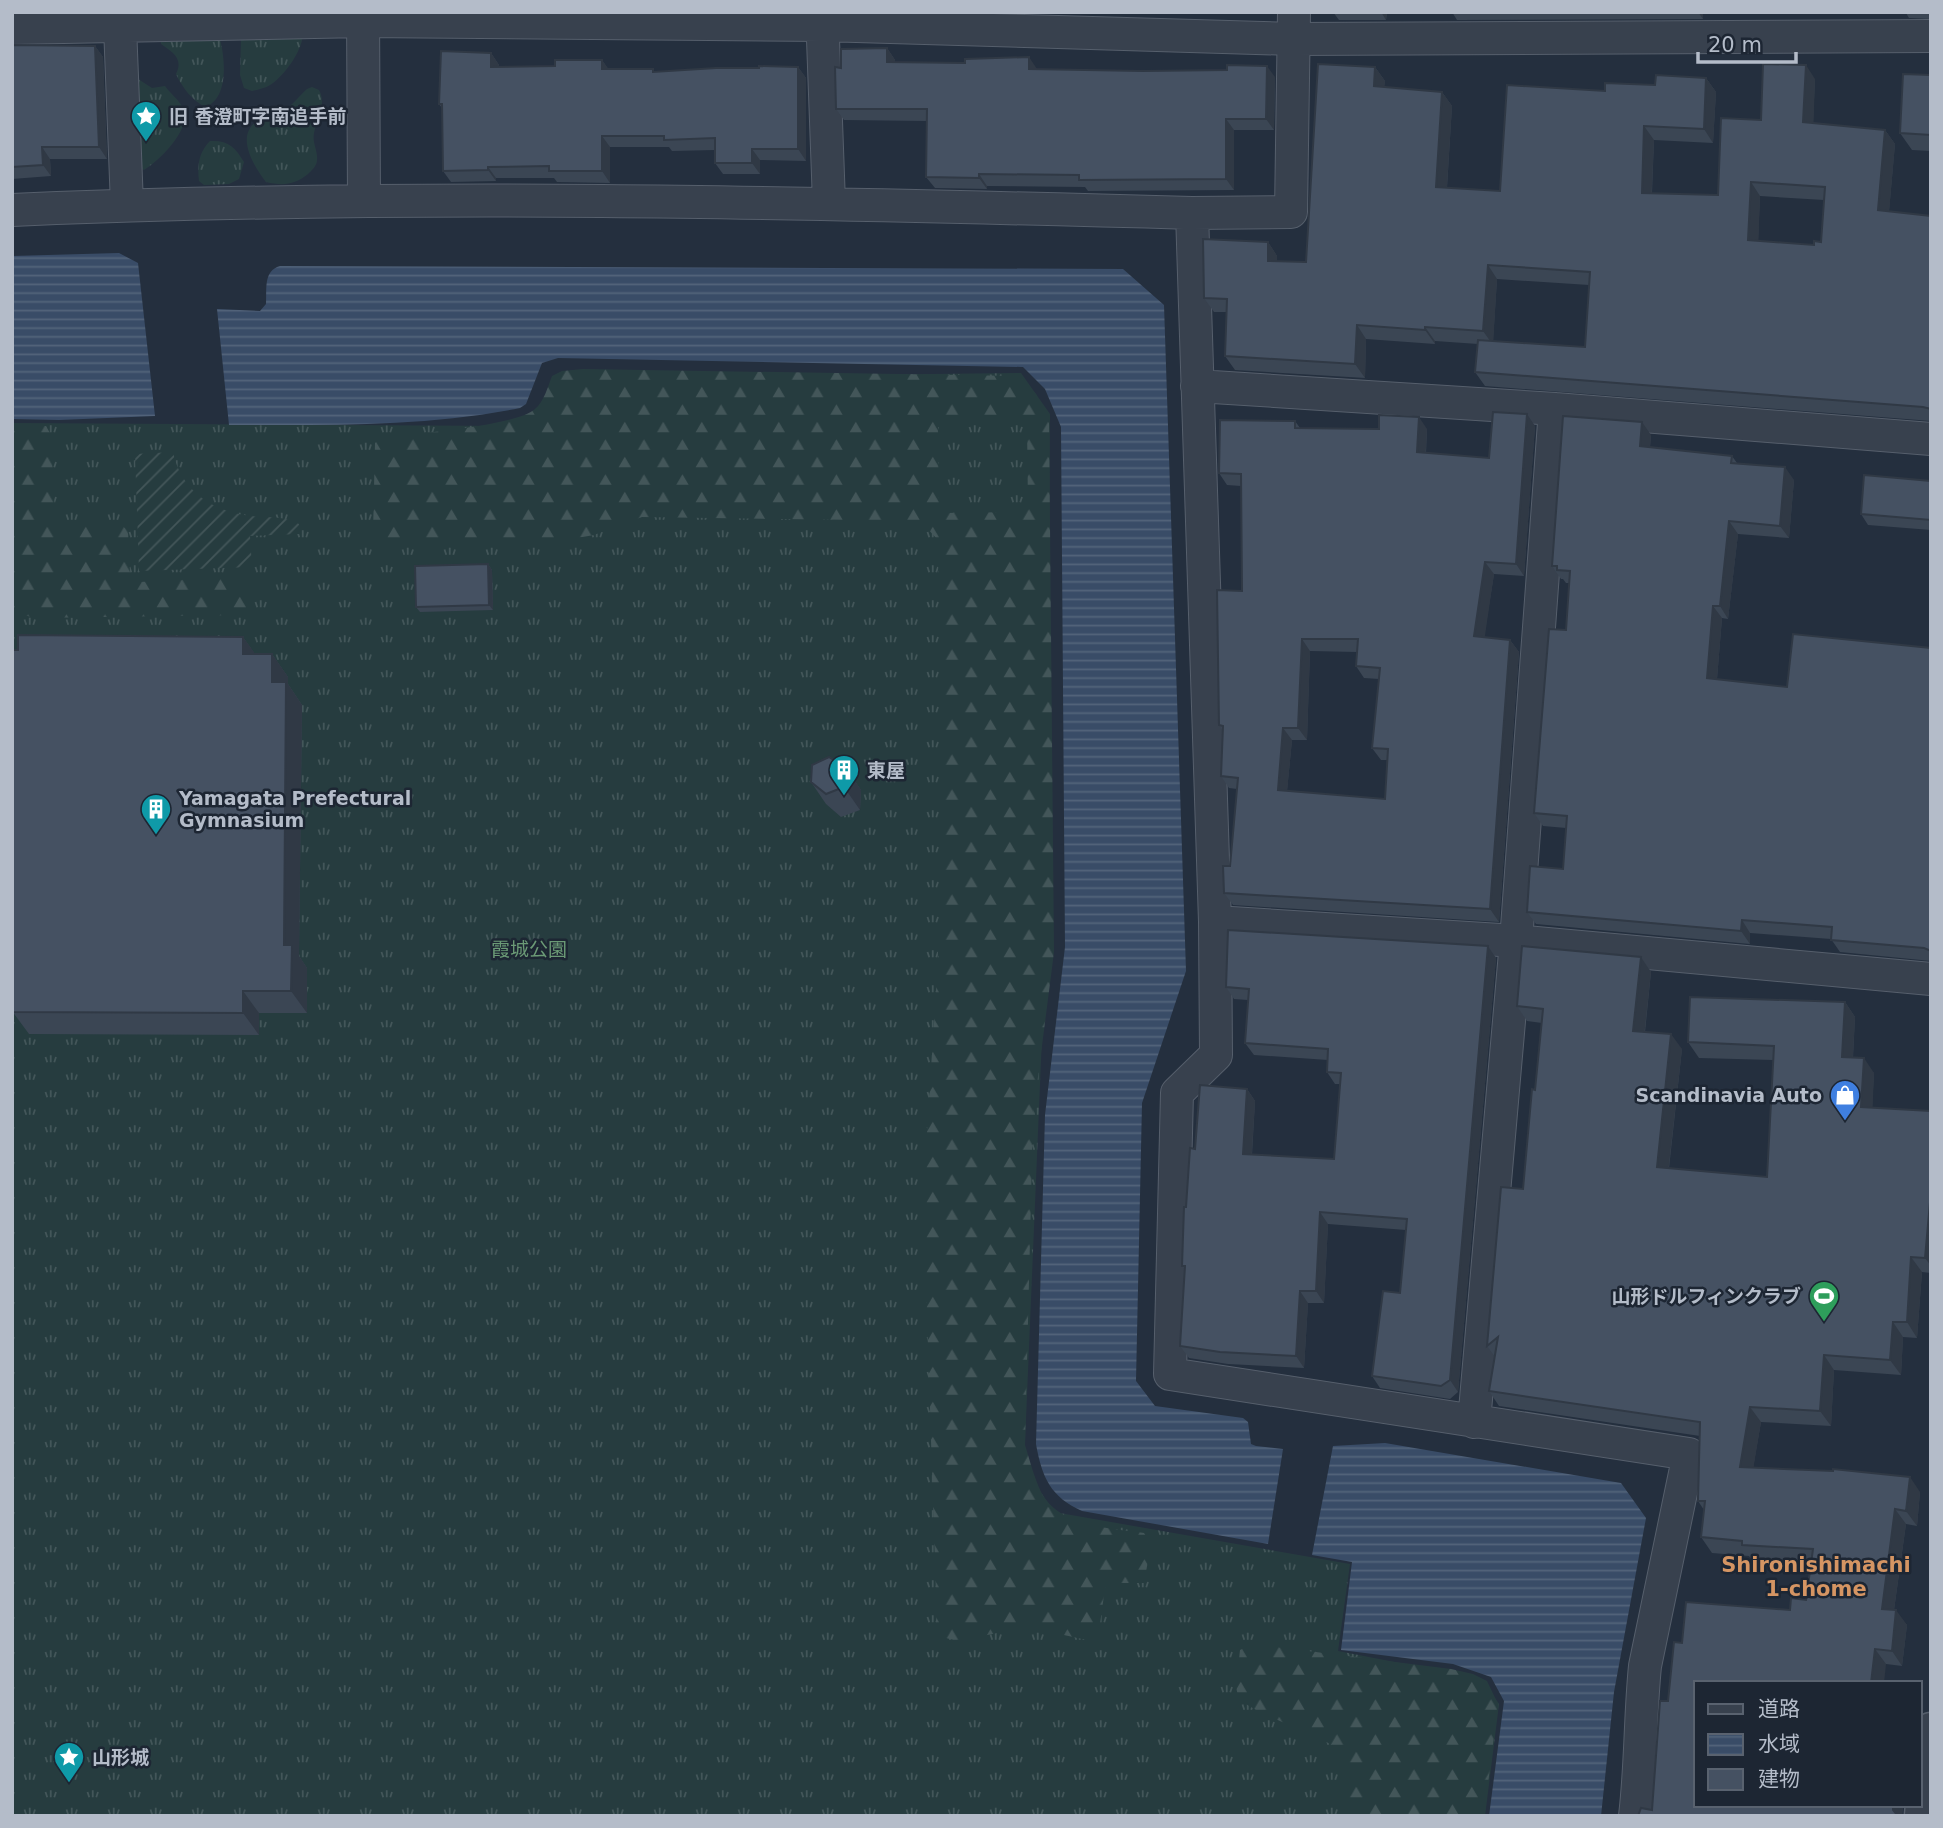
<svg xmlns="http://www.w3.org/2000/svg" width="1943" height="1828" font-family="'DejaVu Sans','Noto Sans JP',sans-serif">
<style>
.grass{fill:url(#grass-tufts)}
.forest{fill:url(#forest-firs);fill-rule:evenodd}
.garden{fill:url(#garden-furrows)}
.water{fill:url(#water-rules)}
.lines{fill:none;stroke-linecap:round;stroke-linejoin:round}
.minor-casing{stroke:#565f6c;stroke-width:34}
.tertiary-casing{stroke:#565f6c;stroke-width:41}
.minor{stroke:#38414e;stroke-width:32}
.tertiary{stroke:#38414e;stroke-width:38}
.wall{fill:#3b4654;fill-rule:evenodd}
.shaded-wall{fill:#303945}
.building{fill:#455162;stroke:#303945;stroke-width:2;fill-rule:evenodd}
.labels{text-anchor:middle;stroke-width:5;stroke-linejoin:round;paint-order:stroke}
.poi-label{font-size:19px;font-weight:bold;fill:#b4bcc9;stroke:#1d2633;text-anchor:start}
.park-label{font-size:19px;fill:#6b9a76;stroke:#1d2633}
.neighbourhood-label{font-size:21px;font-weight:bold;fill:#d59563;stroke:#1d2633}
</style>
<defs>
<pattern id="grass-tufts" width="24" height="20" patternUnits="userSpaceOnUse" patternTransform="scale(1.75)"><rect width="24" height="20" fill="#263c3f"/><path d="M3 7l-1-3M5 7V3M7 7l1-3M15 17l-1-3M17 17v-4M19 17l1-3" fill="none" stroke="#435659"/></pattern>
<pattern id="forest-firs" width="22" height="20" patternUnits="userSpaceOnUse" patternTransform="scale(1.75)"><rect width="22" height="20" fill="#263c3f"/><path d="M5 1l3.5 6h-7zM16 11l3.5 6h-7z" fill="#435659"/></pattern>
<pattern id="garden-furrows" width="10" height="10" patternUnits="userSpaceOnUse" patternTransform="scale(1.75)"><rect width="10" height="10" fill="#263c3f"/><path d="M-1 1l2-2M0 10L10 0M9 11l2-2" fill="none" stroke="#435659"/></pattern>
<pattern id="water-rules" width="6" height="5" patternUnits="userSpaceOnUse" patternTransform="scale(1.75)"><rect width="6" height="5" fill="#394c67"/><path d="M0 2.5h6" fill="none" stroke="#53647b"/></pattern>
</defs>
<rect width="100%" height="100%" fill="#242f3e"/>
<!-- grass -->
<path class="grass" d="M302 37C302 51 285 74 273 83 267 88 260 89 252 91L244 88 240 75 241 39Z
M220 39C225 59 229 97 206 107 192 101 182 87 176 74 184 58 172 52 161 44V41Z
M138 79 152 88 165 86C170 93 179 100 183 108 193 128 159 161 144 170L142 169Z
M312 87 319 90C327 105 317 118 314 133 312 143 318 151 317 160 317 166 311 171 308 174 294 185 283 186 266 182 255 168 235 137 256 122 264 117 274 116 282 112 292 106 299 96 307 89Z
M210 141C228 140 235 147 244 162L239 179 229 184 204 185 199 181C197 165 199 152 210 141Z
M1021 373 1050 414 1047 916 1024 1467 1054 1512 1350 1564 1338 1651 1482 1679 1499 1704 1485 1816H12V423L524 426 587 378Z"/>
<!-- forest -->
<path class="forest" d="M583 369 1019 376 1036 394 1049 419 1054 952 1033 1116 1025 1445C1030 1461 1034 1477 1041 1492 1059 1527 1111 1528 1144 1533L1151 1544 1144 1583H1113L1105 1588 1099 1631 1087 1640 1027 1627 958 1641 946 1638 937 1625 923 1192 937 978 946 739 937 539 927 528 914 521 642 517 594 535 554 542 380 544 373 534 375 443 381 438C411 434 517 426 535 409 544 402 548 386 552 376L562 371ZM1019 418 1027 424 1028 508 1023 512 943 513 939 508 938 426 946 419Z
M12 426H46L51 435 55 517 63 526 120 523 128 531 130 573 139 582 242 577 248 581 249 610 245 615 34 618 12 611Z
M1252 1644 1451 1669 1473 1674 1487 1681 1498 1704 1484 1816H1344L1346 1783 1335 1746 1256 1710 1239 1700 1236 1687 1240 1650Z"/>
<!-- garden -->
<path class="garden" d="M173 452C181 491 213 512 251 516 268 518 285 516 299 524L300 534 250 536 252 567 139 571 135 454Z"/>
<!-- water -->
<path class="water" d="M119 253 138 263 155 416 59 420 12 419V256Z
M280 266 1123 269 1164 305 1186 971 1142 1103 1136 1381 1155 1406 1243 1418 1248 1422 1251 1444 1256 1446 1283 1449 1268 1544 1082 1511C1051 1497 1042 1478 1036 1444L1045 1115 1065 947 1061 427 1045 389 1023 367 558 358 542 363 526 404 520 408C424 427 327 425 229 425L217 309 260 311 266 304C267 289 263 271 280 266Z
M1385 1443 1621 1483 1646 1518 1614 1692 1601 1816H1489L1504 1701 1491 1677 1453 1664 1341 1650 1352 1562 1312 1555 1333 1446Z"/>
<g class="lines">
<!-- minor casing -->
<g class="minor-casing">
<path id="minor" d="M363 12 364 200
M822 12 829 203
M120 26 127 205
M12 28 363 21 822 25 1293 39 1931 36
M12 210C405 193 799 202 1192 213L1215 922 1216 1055 1177 1093 1170 1374 1689 1454 1645 1666C1640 1716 1641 1766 1635 1816
M1192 213 1291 212 1294 12
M1197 386 1555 409 1931 439
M1215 922 1516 941 1931 979
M1474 1422 1516 941 1555 409"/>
</g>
<!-- tertiary casing -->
<g class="tertiary-casing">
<path id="tertiary" d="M1924 1816 1931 1732"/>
</g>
<!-- minor -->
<use href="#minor" class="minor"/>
<!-- tertiary -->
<use href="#tertiary" class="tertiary"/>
</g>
<!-- wall -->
<path class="wall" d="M1333 12H1387L1386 20H1339Z
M1452 12H1703V19L1457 20Z
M1763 12H1812V14Z
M1872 12H1931V19L1909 18 1906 13Z
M12 45 95 46 103 57 107 159H50L51 176 12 179Z
M887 48 895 60V62L1037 69 1275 77 1274 130H1234V190L1088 191 1085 187 987 186V189L935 188 926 177 927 121 844 120 836 109 841 68Z
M491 53 499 65V66H555L602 60 608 69 656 72 798 67 806 78V161L760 160V174H723L715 163V150L672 151 669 147H610V183L557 182 554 178H496V181L451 182 443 171 442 108 439 104Z
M1375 67 1385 81 1384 87 1442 92 1452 106 1447 188 1500 191 1605 91 1706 78 1716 92 1713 143 1654 140 1652 193 1718 195 1761 120 1815 79 1813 123 1885 130 1895 144 1889 211 1931 216V421L1485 386 1475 372 1478 344 1435 341V344L1366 339 1365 378 1235 370 1225 356 1227 312H1214L1204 298 1268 242 1277 256V261L1306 262ZM1760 196 1824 200 1821 242 1814 245 1758 241ZM1497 279 1589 285 1585 347 1493 341Z
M1931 75V151L1912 150 1900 133Z
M1295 421 1300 428 1427 429 1426 453 1489 458 1535 426 1524 576 1494 574 1484 637 1510 640 1519 652 1499 922 1233 905 1224 893 1230 866 1237 789 1229 788 1221 776 1223 731 1219 725 1242 591 1241 486 1227 485 1219 473ZM1310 651 1357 652 1356 666 1364 678 1379 679 1372 748 1381 760H1387L1385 799 1287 791 1292 740H1307Z
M1651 435 1650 447 1732 456 1737 463 1794 480 1789 538 1738 534 1728 619 1722 618 1717 679 1787 687 1931 648V961L1840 952 1831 939 1750 933V944L1536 924 1527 912 1563 869 1566 828 1543 826 1534 813 1566 630 1569 583H1566L1563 579H1561L1552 566Z
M1931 481V530L1868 525 1861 514Z
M488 564 492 570 493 610 420 612 416 607Z
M243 637 255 654H272L288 677V684L302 705 299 956 307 968V1013H259V1035L29 1034 12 1011V650Z
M846 768 861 790 860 810 841 817 826 804 811 782Z
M1488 946 1496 958 1458 1392 1450 1399 1380 1388 1372 1376 1400 1293 1406 1230 1328 1224 1324 1303H1308L1304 1368 1228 1364 1189 1358 1180 1346 1185 1269 1182 1266 1186 1207 1195 1149 1247 1089 1255 1101 1252 1155 1334 1159 1340 1084H1335L1327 1072 1328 1060 1254 1055 1245 1043 1248 1000 1234 999 1226 987Z
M1641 957 1651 972 1645 1032 1682 1049 1669 1168 1767 1177 1773 1060 1699 1058 1688 1042 1845 1002 1855 1017 1853 1058 1874 1073 1872 1108 1931 1111V1273L1922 1272 1917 1338 1903 1337 1901 1375 1834 1370 1831 1426 1761 1422 1753 1468 1920 1492 1917 1526 1906 1524 1894 1610 1907 1625 1902 1666 1886 1664 1696 1805H1903L1902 1816 1652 1810 1668 1701 1682 1643 1790 1610 1806 1600 1811 1563 1752 1560 1749 1556 1712 1553 1701 1537 1704 1510 1698 1501 1700 1436 1499 1406 1489 1391 1495 1357 1487 1346 1523 1189 1535 1090 1542 1023 1527 1021 1517 1006Z"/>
<!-- shaded-wall -->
<path class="shaded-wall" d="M1381 12H1387L1386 20Z
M1698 12H1703V19Z
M95 46 103 57 107 159 99 147Z
M887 48 895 60V73L887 62Z
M491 53 499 65V78L491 67Z
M1029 57 1037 69H1029Z
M602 60 610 71 602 69Z
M1806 65 1815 79 1813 136 1803 122Z
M1267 66 1275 77 1274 130 1266 119Z
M798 67 806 78V161L798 149Z
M1375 67 1385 81 1383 100 1374 86Z
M1706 78 1716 92 1713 143 1704 129Z
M1442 92 1452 106 1446 201 1436 187Z
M1226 119 1234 130V190L1226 179Z
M1644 126 1654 140 1651 207 1642 193Z
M1885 130 1895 144 1888 224 1878 210Z
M602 136 610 147V183L602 171Z
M42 147 50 159 51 176 43 165Z
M752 149 760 160V174L752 163Z
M488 167 496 178V181L488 170Z
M979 174 987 186V189L979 178Z
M1751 182 1760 196 1758 254 1748 240Z
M1268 242 1277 256V275L1268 261Z
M1488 265 1497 279 1493 345 1483 331Z
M1357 325 1366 339 1365 378 1355 364Z
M1425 327 1435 341V344L1425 330Z
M1527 414 1535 426 1524 576 1516 564Z
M1419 417 1427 429 1425 464 1417 452Z
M1642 422 1651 435 1649 459 1640 446Z
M1785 467 1794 480 1789 538 1780 526Z
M1729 521 1738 534 1728 619 1720 606Z
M1485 562 1494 574 1483 649 1474 636Z
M488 564 492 570 493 610 489 605Z
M1713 606 1722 618 1716 691 1707 678Z
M243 637 259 659 243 654Z
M1302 639 1310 651 1307 740 1298 728Z
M1510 640 1519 652 1499 922 1490 909Z
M272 654 288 677V684L302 705 299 956 307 968V1013L291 991 284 945 272 682Z
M1283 728 1292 740 1286 802 1278 790Z
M846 768 861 790 860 810 844 787Z
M1742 920 1750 933V944L1741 931Z
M1488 946 1496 958 1458 1392 1450 1380Z
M1641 957 1651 972 1643 1046 1633 1031Z
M243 991 259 1013V1035L243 1013Z
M1845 1002 1855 1017 1852 1072 1842 1057Z
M1671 1034 1682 1049 1667 1182 1657 1167Z
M1864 1058 1874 1073 1872 1122 1861 1107Z
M1247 1089 1255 1101 1251 1166 1243 1154Z
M1931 1191V1266L1925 1258Z
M1320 1212 1328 1224 1324 1303 1316 1291Z
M1911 1257 1922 1272 1917 1338 1907 1322Z
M1300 1291 1308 1303 1304 1368 1296 1356Z
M1893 1322 1903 1337 1901 1375 1890 1360Z
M1824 1355 1834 1370 1831 1426 1820 1411Z
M1750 1407 1761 1422 1751 1482 1740 1467Z
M1910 1477 1920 1492 1917 1526 1906 1511Z
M1895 1509 1906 1524 1892 1624 1882 1609Z
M1896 1610 1907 1625 1902 1666 1892 1651Z
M1875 1649 1886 1664 1884 1683H1871Z
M1893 1805H1903L1902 1816H1898L1893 1810Z"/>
<!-- building -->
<path class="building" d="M12 45 95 46 99 147H42L43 165 12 167Z
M887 48V62L965 63V59L1029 57V69L1143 71 1227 70V65L1267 66 1266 119H1226V179L1079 180V175L979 174V178L926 177 927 109H836L835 67 841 68V49Z
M441 51 491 53V67L555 66V60H602V69H653V72L716 68H759V66L798 67V149H752V163H715V138L664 140V136H602V171H549V166L488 167V170L443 171 442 104H439Z
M1318 64 1375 67 1374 86 1442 92 1436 187 1500 191 1507 85 1605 91V83L1655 85 1656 75 1706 78 1704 129 1644 126 1642 193 1718 195 1721 118 1761 120 1763 64 1806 65 1803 122 1885 130 1878 210 1931 216V409L1923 407 1475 372 1478 340 1585 347 1590 272 1488 265 1483 331 1425 327V330L1357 325 1355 364 1225 356 1227 299 1204 298 1203 239 1268 242V261L1306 262ZM1751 182 1825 187 1821 242 1814 241V245L1748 240Z
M1903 74 1931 75V135L1900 133Z
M1493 412 1527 414 1516 564 1485 562 1474 636 1510 640 1490 909 1224 893 1223 866H1230L1238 778 1221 776 1223 726 1219 725 1217 590 1242 591 1241 474 1219 473 1220 420 1295 421V428L1379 429V415L1419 417 1417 452 1489 458ZM1302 639H1358L1356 666 1380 668 1372 748 1388 749 1385 799 1278 790 1283 728H1298Z
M1563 416 1642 422 1640 446 1732 456 1731 463 1785 467 1780 526 1729 521 1720 606H1713L1707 678 1787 687 1793 634 1931 648V951L1924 948 1831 940 1832 927 1742 920 1741 931 1527 912 1530 866 1563 869 1567 816 1534 813 1549 629 1566 630 1570 571 1557 570V566H1552Z
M1864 475 1931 481V520L1861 514Z
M488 564 489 605 416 607 415 566Z
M18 635 243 637V654H272V682H286L284 945H292L291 991H243V1013L13 1012 12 650H18Z
M829 757 846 768 844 787 826 794 811 782 812 765Z
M1228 930 1488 946 1450 1380 1441 1386 1372 1376 1383 1291 1400 1293 1407 1219 1320 1212 1316 1291H1300L1296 1356 1220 1352 1180 1346 1185 1266H1182L1184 1207H1186L1190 1148 1195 1149 1200 1085 1247 1089 1243 1154 1334 1159 1341 1073 1327 1072 1328 1049 1245 1043 1249 989 1226 987Z
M1522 946 1641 957 1633 1031 1671 1034 1657 1167 1767 1177 1774 1046 1688 1042 1690 997 1845 1002 1842 1057 1864 1058 1861 1107 1931 1111V1191L1925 1258 1911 1257 1907 1322H1893L1890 1360 1824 1355 1820 1411 1750 1407 1740 1467 1833 1471V1469L1910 1477 1906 1511 1895 1509 1882 1609 1896 1610 1892 1651 1875 1649 1871 1683H1696V1805H1893V1810L1898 1816H1638L1641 1808 1652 1810 1660 1701H1668L1674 1642 1682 1643 1686 1602 1790 1610 1791 1598 1806 1600 1813 1549 1742 1545V1541L1701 1537 1705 1501H1698L1700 1422 1489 1391 1498 1337 1487 1346 1501 1187 1523 1189 1532 1089 1535 1090 1543 1009 1517 1006Z"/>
<!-- icons -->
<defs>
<g id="sight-pin" transform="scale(1.575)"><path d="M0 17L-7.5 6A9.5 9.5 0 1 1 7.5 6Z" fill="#0f9aa8" stroke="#1d2633"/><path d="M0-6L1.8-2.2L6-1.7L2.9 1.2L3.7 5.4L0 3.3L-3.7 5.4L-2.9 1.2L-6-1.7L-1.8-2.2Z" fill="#fff"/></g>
<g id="building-pin" transform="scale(1.575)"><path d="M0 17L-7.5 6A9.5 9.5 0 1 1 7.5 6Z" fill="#0f9aa8" stroke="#1d2633"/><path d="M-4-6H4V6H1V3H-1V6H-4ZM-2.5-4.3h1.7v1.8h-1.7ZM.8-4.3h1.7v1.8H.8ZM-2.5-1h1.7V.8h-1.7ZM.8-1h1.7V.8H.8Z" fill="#fff"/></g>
<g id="shop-pin" transform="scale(1.575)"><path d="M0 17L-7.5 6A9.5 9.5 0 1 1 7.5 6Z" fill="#3f7fe0" stroke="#1d2633"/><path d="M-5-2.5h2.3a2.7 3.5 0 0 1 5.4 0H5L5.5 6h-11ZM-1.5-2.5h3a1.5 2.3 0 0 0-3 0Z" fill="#fff"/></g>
<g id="stadium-pin" transform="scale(1.575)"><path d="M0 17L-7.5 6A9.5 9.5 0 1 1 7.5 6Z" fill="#2e9e5b" stroke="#1d2633"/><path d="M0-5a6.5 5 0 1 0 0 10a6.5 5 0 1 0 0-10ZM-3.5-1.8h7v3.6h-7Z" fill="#fff"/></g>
</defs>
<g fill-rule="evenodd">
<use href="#sight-pin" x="146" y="116"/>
<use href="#building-pin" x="844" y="770"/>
<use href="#building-pin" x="156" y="809"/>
<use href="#shop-pin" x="1845" y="1095"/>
<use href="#stadium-pin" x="1824" y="1296"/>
<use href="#sight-pin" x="69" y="1757"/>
</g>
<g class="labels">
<!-- poi labels -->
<g class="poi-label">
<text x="169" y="123">旧 香澄町字南追手前</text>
<text x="867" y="777">東屋</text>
<text x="179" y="805">Yamagata Prefectural<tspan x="179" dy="22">Gymnasium</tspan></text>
<text x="1822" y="1102" text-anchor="end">Scandinavia Auto</text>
<text x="1801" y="1303" text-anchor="end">山形ドルフィンクラブ</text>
<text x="92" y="1764">山形城</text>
</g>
<!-- park labels -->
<g class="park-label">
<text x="529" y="956">霞城公園</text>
</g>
<!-- neighbourhood labels -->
<g class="neighbourhood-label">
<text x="1816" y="1572">Shironishimachi<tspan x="1816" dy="24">1-chome</tspan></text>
</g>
</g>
<!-- border -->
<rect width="1943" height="1828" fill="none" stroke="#b4bcc9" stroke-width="28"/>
<!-- legend -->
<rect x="1694" y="1681" width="228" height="126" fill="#1d2633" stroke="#59626f" stroke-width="2"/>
<rect x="1708" y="1704" width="35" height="10" fill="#38414e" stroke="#59626f" stroke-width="2"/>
<text x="1758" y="1716" font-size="21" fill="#b4bcc9">道路</text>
<rect x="1708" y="1734" width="35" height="21" fill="url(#water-rules)" stroke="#59626f" stroke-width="2"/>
<text x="1758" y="1751" font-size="21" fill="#b4bcc9">水域</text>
<rect x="1708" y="1769" width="35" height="21" fill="#455162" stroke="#59626f" stroke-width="2"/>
<text x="1758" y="1786" font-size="21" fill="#b4bcc9">建物</text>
<!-- scale -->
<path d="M1698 52v10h98v-10" fill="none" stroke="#b4bcc9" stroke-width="3.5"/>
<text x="1708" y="52" font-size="21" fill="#b4bcc9" stroke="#1d2633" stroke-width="5" paint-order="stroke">20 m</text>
</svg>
